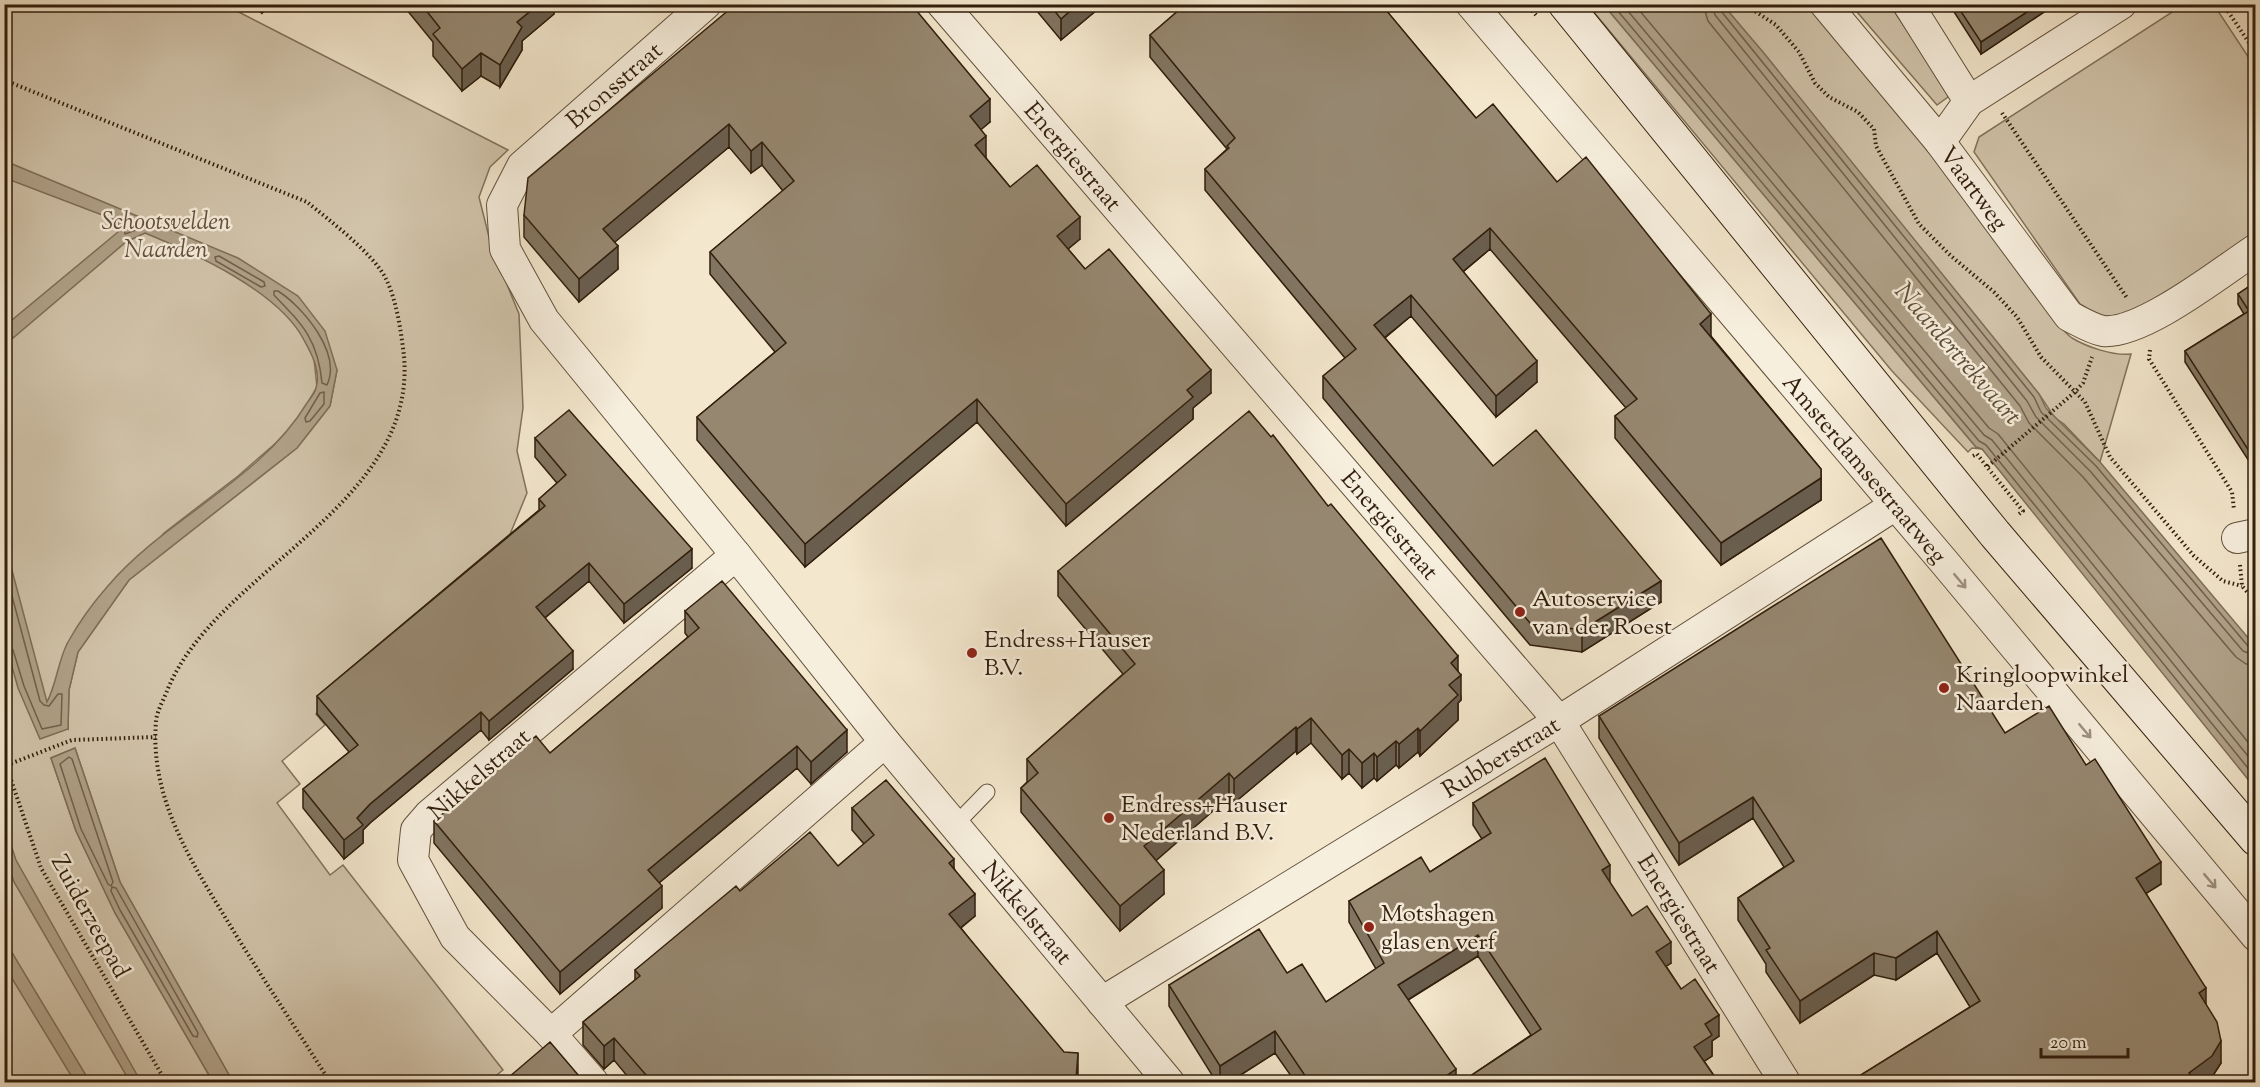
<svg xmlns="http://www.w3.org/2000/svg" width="2260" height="1087" font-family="'Sorts Mill Goudy',serif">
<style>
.green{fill:#d2c5ac;stroke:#82725c;stroke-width:1.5;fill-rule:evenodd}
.water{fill:#b1a38b;stroke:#7e6e58;stroke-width:1.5}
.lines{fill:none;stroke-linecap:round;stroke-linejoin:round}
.shore{stroke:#71604c;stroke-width:1.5}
.lane-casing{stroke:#62503c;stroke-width:17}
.street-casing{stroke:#62503c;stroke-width:32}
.secondary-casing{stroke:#311e0c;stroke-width:35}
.path{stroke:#311e0c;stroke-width:4;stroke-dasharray:1.5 3;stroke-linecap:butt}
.lane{stroke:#f7efde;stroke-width:15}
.street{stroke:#f7efde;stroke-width:30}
.secondary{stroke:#f7efde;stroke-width:33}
.wall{fill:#817460;stroke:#311e0c;stroke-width:1.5}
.shaded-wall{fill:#695e4e;stroke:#311e0c;stroke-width:1.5}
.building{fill:#968770;stroke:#311e0c;stroke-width:1.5}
.oneway{stroke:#9e9180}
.poi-dot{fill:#8f2418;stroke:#f7efde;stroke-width:2}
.labels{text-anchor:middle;stroke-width:5;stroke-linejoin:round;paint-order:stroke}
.street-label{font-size:24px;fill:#311e0c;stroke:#f7efde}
.park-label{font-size:24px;font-style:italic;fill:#61503c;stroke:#f7efde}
.poi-label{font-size:24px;fill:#311e0c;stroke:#f7efde;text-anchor:start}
.water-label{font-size:26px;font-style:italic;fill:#5e4d38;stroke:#f7efde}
</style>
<rect width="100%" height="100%" fill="#f3e7cd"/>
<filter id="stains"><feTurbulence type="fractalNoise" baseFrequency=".00333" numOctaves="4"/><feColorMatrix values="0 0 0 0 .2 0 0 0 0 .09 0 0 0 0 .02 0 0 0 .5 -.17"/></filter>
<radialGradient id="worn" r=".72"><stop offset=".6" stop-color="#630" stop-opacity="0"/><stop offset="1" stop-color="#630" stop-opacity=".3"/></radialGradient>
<!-- green -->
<path class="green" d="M4 5H225L508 150 490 167 479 197 491 245 519 314 523 408 517 451 527 493 506 544 316 714 325 725 282 761 300 784 277 803 330 875 343 865 503 1070 488 1082H233L120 882 75 748 51 758 76 831 115 913 213 1082H5ZM298 328 337 370 330 406 297 448 129 580 78 652 69 690 68 729 47 703 56 684 67 644 164 533 238 476 292 429 317 387 314 359Z
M1588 5H1604L1976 447 1982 449 1972 448 1968 452 1892 371Z
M1723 5H1811L1930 143 2052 317C2058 324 2065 333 2072 338 2087 347 2113 356 2131 354L2100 462 2064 424 2055 418 2039 394Z
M1851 5H1890L1946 88 1948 97 1937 105Z
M2183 5H2214L2255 67V238L2122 318 2097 315 2080 304 1974 152 1979 137Z"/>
<!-- water -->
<path class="water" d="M1604 5H1723L1763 52 2039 394 2046 408 2100 462 2255 646V788L1982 449 1976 447Z
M5 161 238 258 298 296 325 331 337 370 330 406 297 448 129 580 78 652 69 690 68 729 40 739 18 688 5 642V544L47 702C57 683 58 660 68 642 78 624 93 603 107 587 165 518 260 481 307 403 310 399 315 393 316 388 321 372 312 354 304 340 278 291 196 254 145 233L126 242 13 338 6 325 118 232V221L5 178Z
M75 748 120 882 233 1082H213L115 913 76 831 51 758Z
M4 824 16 860 141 1082H130L14 882 5 855Z
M5 941 90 1082H75L5 967Z"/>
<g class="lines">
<!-- shore -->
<path class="shore" d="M1612 4 1979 441 1986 445 2256 778
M1622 4 1984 435 1992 440 2256 766
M1634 4 1989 428 1998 434 2256 752
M1703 4 1708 21 2020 406 2029 423 2083 477 2236 657 2246 664 2256 665
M1712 4 1715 15 2027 401 2036 417 2090 471 2243 651 2256 656
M1719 4 1721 11 2034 397 2041 412 2096 466 2248 646 2256 649
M125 216 143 223 144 227 125 234 123 219Z
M219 256 264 282 265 286 261 287 216 261 215 257Z
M274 291H278C303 307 342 353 327 385L322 383C318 340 303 325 274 295Z
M324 392V404L310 421 306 422 305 418 320 393Z
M4 566 40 701 44 705 49 706 58 694H62L61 725 42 729 24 686 13 650 4 645
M69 757 72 759 113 882 111 886 108 884 81 829 60 764Z
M112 887 116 888 198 1033 197 1037 193 1036 120 910 111 891Z"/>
<!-- lane casing -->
<g class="lane-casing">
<path id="lane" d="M954 826 987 792"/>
</g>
<!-- street casing -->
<g class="street-casing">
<g id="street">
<path id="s1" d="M706 4 522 166 502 205 505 249 544 320 736 555 885 742 1169 1082"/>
<path id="s2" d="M942 4 1559 721 1785 1082"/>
<path id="s3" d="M1471 4 1945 563 2256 936"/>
<path id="s4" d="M1825 4 1940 142 2069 316C2079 321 2092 329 2103 331 2142 335 2221 272 2256 249"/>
<path d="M1908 4 1969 101"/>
<path d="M1940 142 1969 101 2121 4"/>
<path d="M2237 538 2256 534"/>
<path d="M736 555 429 815 416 830 413 860 455 937 551 1034 885 742"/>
<path id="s5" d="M1102 1002 1559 721 1894 506"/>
<path d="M551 1034 593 1082"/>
</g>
</g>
<!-- secondary casing -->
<g class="secondary-casing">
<path id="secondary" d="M1565 4 1995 534 2256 839"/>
</g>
<!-- path -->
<path class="path" d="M1526 4 1536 15
M1744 4 1776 25 1799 52 1815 83 1829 97 1858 112 1874 129 1876 146 1919 224 1951 256 1994 292 2017 317 2041 357 2085 402 2110 457 2194 556 2223 581 2242 586
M2223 4 2256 53
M4 80 307 202C329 220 374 254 386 279 397 301 401 332 404 356 417 507 215 570 167 691 163 701 157 711 156 721 149 802 196 869 236 935 267 985 299 1033 330 1082
M2002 113 2127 298
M2150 350 2149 359 2232 492 2234 510
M1973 456 1977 454 1987 467
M2019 514 2023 511 1987 467 2075 392 2083 383 2092 357
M2240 565 2242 586 2256 602
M4 759 41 868 166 1082
M7 765 72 740 156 737"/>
<!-- lane -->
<use href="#lane" class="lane"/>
<!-- street -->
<use href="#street" class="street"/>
<!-- secondary -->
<use href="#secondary" class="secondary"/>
</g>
<!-- wall -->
<path class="wall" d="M246 4H271L262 13Z
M402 4H554V14L522 41V50L500 87 481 76 462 91 433 56V42Z
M736 4 990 122 980 130 986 158 1010 187 1080 239 1068 249 1085 269 1211 393 1193 408V419L1066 526 977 422 805 567 697 440V417L775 352 710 274V252L783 191 762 165 751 173 729 147 614 242 618 269 579 302 524 237V215Z
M1031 4H1104L1061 40Z
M1186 4H1385L1383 7 1476 118 1557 182 1711 336 1821 469V500L1721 565 1615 438V416L1626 408 1490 249 1463 272 1537 382 1496 417 1411 316 1385 338 1493 466 1661 602 1582 652 1530 645 1323 398V376L1345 358 1205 190V169L1227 149 1150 57V35Z
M1949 4H2056L1981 54Z
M2256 282V472L2185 362V351L2244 314 2238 304V294Z
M535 438 692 568 624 623 589 581 545 618 573 669 489 740 481 730 370 823 363 830V843L344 859 303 808V789L349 752 317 714V696L539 510V499L557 483 535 457Z
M2256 479V496L2253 492V481Z
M1328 506 1458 671 1461 700 1458 703V720L1420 756 1418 752 1399 768 1396 765 1377 781 1374 778 1362 788 1349 773 1342 779 1311 743 1297 754 1296 751 1234 803 1229 797 1156 860 1164 894 1120 931 1021 812V788L1027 782V759L1123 674 1058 596V571Z
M685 611 847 752 811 784 797 768 659 883 662 908 560 994 434 843V821L550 753 688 637 685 633Z
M1599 716 2005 733 2161 884 2146 893 2206 1004 2221 1063 2212 1077 2205 1083H1848L1970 1007 1937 953 1896 980 1874 975 1800 1023 1766 972V964L1738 920V898L1784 867 1753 818 1679 865 1599 738Z
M1473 803 1610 883 1632 916 1671 963 1666 966 1681 989 1719 1036 1712 1041V1056L1704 1061 1719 1083H1466V1079L1531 1035 1478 956 1408 1000 1456 1083H1296L1275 1053 1228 1083H1217L1169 1006V985L1287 973 1326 1002 1376 969 1349 922V901L1430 872 1482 839 1473 825Z
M852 808 954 868 975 916 961 928 1077 1079 1108 1083H633L614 1060 604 1069 583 1045V1022L635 980V970L740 891 838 866 864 844 852 830Z"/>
<!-- shaded-wall -->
<path class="shaded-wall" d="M262 4H271L262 13Z
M539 4H554V14L522 41V50L500 87V65L517 22Z
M1078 4H1104L1061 40V19Z
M2039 4H2056L1981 54V42Z
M481 53V76L462 91V69Z
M990 99V122L970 139V116Z
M729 124V147L603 252V229Z
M986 136V159L975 145Z
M762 142V165L751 173V151Z
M1080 217V239L1057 258V236Z
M1490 228V249L1453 280V259Z
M618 246V269L579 302V279Z
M1411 295V316L1374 346V325Z
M1711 314V336L1700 345V324Z
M1537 361V382L1496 417V396Z
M1211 370V393L1193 408V419L1066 526V504L1187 390Z
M977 399V422L805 567V544Z
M1821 478V500L1721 565V543Z
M692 549V568L624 623V604Z
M589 563V581L536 625V607Z
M1661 581V602L1582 652V630Z
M573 651V669L489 740V721Z
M1458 656V678L1461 675V700L1458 703V720L1420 756V731L1449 685 1451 663Z
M481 712V730L370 823 363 830V843L344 859V840L357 818 370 804Z
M1311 718V743L1297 754V729Z
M1296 727V751L1234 803V779Z
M1418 728V752L1399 768V744Z
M847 730V752L811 784V762Z
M1396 741V765L1377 781V757Z
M797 746V768L648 892V870Z
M1349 749V773L1342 779V755Z
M1374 753V778L1362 788V763Z
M1229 773V797L1144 871V846Z
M1753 797V818L1679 865V843Z
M954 859V881L949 863Z
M2161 862V884L2136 900V878Z
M1610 865V886L1602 870Z
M1164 870V894L1120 931V906Z
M662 886V908L560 994V972Z
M975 894V916L949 937V914Z
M1937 931V953L1896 980V958Z
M1478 935V956L1398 1006V985Z
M1671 942V963L1656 973V952Z
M1874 953V975L1800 1023V1001Z
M2206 988V1010L2199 993Z
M1719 1015V1036L1712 1041V1056L1694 1068V1047L1705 1024Z
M1275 1031V1053L1228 1083H1220V1066Z
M614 1038V1060L604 1069V1046Z
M2221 1041V1063L2212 1077 2205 1083H2189V1073Z
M1078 1053V1075L1077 1083H1076Z
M1456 1069V1083H1436Z"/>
<!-- building -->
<path class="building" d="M421 4H539L517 22 522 27 500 65 481 53 462 69 433 34 440 28Z
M736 4H911L990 99 970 116 986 136 975 145 1010 187 1037 165 1080 217 1057 236 1085 269 1109 249 1211 370 1187 390 1193 397 1066 504 977 399 805 544 697 417 786 343 710 252 794 181 762 142 751 151 729 124 603 229 618 246 579 279 524 215 528 178Z
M1049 4H1078L1061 19Z
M1186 4H1381L1476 118 1493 104 1557 182 1586 157 1711 314 1700 324 1821 469V478L1721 543 1615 416 1637 399 1490 228 1453 259 1537 361 1496 396 1411 295 1374 325 1493 466 1536 430 1661 581 1582 630 1530 623 1323 376 1356 349 1205 169 1229 148 1227 146 1235 138 1150 35Z
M1956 4H2039L1981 42Z
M2256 282V462L2185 351 2249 311 2238 294Z
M569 410 692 549 624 604 589 563 536 607 573 651 489 721 481 712 370 804 357 818 363 825 344 840 303 789 358 745 317 696 545 506 539 499 566 475 535 438Z
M1249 411 1271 437 1273 435 1328 506 1331 504 1458 656 1451 663 1461 675 1449 685 1458 695 1420 731 1418 728 1399 744 1396 741 1377 757 1374 753 1362 763 1349 749 1342 755 1311 718 1297 729 1296 727 1234 779 1229 773 1144 846 1164 870 1120 906 1021 788 1038 773 1027 759 1135 664 1058 571Z
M1881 538 2005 733 2049 706 2086 765 2095 759 2161 862 2136 878 2206 988 2199 993 2217 1022 2221 1041 2212 1056 2189 1073 2195 1083H1848L1980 1001 1937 931 1896 958 1874 953 1800 1001 1766 950 1770 948 1738 898 1794 861 1753 797 1679 843 1599 716Z
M722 581 847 730 811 762 797 746 648 870 662 886 560 972 434 821 536 736 550 753 699 628 685 611Z
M1545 758 1610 865 1602 870 1632 916 1647 906 1671 942 1656 952 1681 989 1695 979 1719 1015 1705 1024 1712 1035 1694 1047 1719 1083H1469L1466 1079 1541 1029 1478 935 1398 985 1456 1069 1436 1083H1403L1401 1080 1397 1083H1310L1275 1031 1220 1066 1169 985 1259 929 1287 973 1302 964 1326 1002 1384 963 1349 901 1421 857 1430 872 1491 833 1473 803Z
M886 780 954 859 949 863 975 894 949 914 1064 1052 1078 1053 1076 1079 1108 1081V1083H653L614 1038 604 1046 583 1022 640 976 635 970 736 886 740 891 810 832 838 866 874 835 852 808Z
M550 1042 585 1083H502Z"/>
<!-- one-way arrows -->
<defs><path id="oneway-shaft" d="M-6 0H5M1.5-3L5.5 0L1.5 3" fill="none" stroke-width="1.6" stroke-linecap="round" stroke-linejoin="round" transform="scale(1.5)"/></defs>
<g class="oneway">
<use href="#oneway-shaft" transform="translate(1960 581) rotate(50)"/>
<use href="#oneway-shaft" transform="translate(2085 731) rotate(50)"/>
<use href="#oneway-shaft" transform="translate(2210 881) rotate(50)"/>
</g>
<!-- markers -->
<g class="poi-dot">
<circle cx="1520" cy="612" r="6"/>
<circle cx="972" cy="653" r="6"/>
<circle cx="1944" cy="688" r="6"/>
<circle cx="1109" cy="818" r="6"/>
<circle cx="1369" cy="927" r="6"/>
</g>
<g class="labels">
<!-- street labels -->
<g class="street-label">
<text transform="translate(614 85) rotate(-41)" y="8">Bronsstraat</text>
<text dy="8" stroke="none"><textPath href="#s2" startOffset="201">Energiestraat</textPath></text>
<text dy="8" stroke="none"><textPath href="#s4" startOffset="237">Vaartweg</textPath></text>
<text dy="8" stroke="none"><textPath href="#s3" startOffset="609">Amsterdamsestraatweg</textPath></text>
<text dy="8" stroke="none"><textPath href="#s2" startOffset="687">Energiestraat</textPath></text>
<text dy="8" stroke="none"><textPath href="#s5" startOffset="468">Rubberstraat</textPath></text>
<text transform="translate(479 774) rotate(-41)" y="8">Nikkelstraat</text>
<text dy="8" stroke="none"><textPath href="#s1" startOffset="1179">Nikkelstraat</textPath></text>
<text dy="8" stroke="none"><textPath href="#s2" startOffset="1173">Energiestraat</textPath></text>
<text transform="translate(91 916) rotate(61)" y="8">Zuiderzeepad</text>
</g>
<!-- park labels -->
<g class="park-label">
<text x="166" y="229">Schootsvelden<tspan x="166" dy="28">Naarden</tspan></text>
</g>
<!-- poi labels -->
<g class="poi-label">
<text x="1532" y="606">Autoservice<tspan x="1532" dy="28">van der Roest</tspan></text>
<text x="984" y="647">Endress+Hauser<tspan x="984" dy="28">B.V.</tspan></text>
<text x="1956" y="682">Kringloopwinkel<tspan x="1956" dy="28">Naarden</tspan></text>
<text x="1121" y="812">Endress+Hauser<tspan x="1121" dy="28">Nederland B.V.</tspan></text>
<text x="1381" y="921">Motshagen<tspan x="1381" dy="28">glas en verf</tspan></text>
</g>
<!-- water labels -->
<g class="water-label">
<text transform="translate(1959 353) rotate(49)" y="9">Naardertrekvaart</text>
</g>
</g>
<!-- margin -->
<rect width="2260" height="1087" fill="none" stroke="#f3e7cd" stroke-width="24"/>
<rect x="6" y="6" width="2248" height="1075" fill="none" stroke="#311e0c" stroke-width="3"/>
<rect x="12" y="12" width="2236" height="1063" fill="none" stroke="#311e0c" stroke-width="1.5"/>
<!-- scale -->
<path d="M2041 1048v9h87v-9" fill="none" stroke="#311e0c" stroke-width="3"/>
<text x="2050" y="1048" font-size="18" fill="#311e0c" stroke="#f7efde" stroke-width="4.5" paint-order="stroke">20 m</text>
<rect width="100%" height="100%" filter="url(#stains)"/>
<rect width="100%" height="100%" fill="url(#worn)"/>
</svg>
